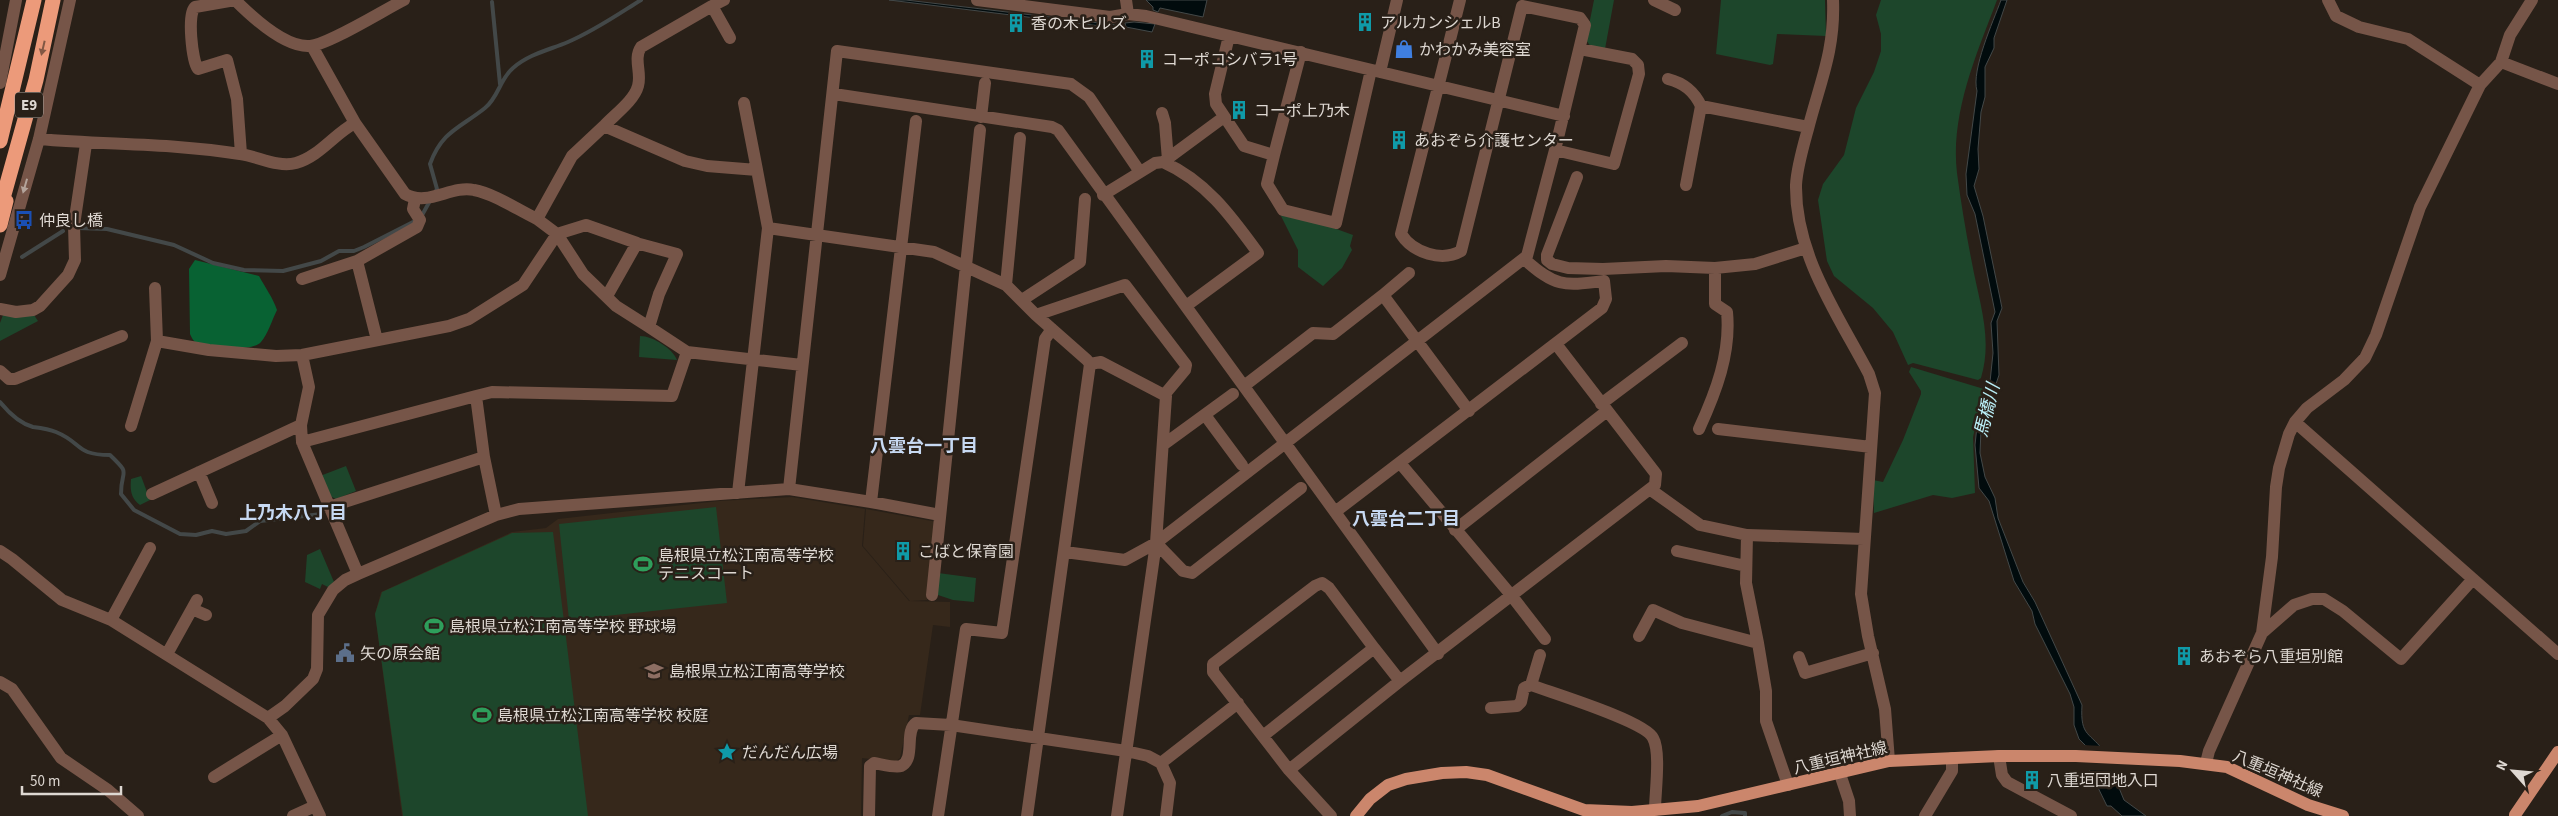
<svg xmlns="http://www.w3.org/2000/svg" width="2558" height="816" font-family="'Source Sans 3','Noto Sans JP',sans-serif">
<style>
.built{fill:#36281b}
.green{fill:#1d462b}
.forest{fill:#086233}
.water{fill:#010b0d;stroke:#434848}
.pier{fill:#292018}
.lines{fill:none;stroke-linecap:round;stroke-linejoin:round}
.stream{stroke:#434848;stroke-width:4}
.minor{stroke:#765548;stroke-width:12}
.major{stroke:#cb866c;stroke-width:12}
.highway{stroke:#ec9a7a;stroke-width:15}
.oneway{fill:#815744}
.oneway2{fill:#b4a49b}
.labels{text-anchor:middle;stroke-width:5;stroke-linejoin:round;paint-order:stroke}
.shield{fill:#292018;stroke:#a8a19a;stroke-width:1}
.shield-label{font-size:15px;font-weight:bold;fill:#ded8d2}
.poi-label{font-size:16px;fill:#ded8d2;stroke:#292018;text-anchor:start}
.street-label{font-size:16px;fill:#ded8d2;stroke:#292018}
.water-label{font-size:18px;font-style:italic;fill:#b9eef6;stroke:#292018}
.neighbourhood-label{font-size:18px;font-weight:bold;fill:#c7d9f2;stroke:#292018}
</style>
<rect width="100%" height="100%" fill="#292018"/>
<!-- built -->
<path class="built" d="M792 497 865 509 862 546 909 601 950 602V627L933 625 920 715H909L900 758 895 762 862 758 861 816H402L375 614 381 592 512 532 546 528 558 519 719 501Z
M866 509 937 522 927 600 910 601 863 546Z"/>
<!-- green -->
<path class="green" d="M1594 0H1614L1605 49 1591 47 1586 40Z
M1721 0H1825L1826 36 1777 34 1773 64 1770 65 1716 54Z
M1881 0H1997C1977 53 1950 114 1957 173 1961 203 1966 233 1972 263 1979 302 1993 338 1981 378L1978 380 1913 363 1908 365 1893 332 1873 308 1834 276 1827 261 1818 200 1823 184 1844 155 1856 108 1874 72 1881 51V34L1876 15Z
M1280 214 1331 227 1353 235 1350 246 1352 250 1342 268 1323 286 1298 267V250Z
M3 315H34L38 321 0 341V323Z
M640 336C653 336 673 349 677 360L639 357Z
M1911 367 1984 389 1973 437 1975 493 1952 498 1933 495 1874 513 1873 480 1883 482 1903 440 1921 394V391L1909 372Z
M346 466 356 491 336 499 328 495 320 476Z
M141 476 150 500 140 505C131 498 130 491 131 479Z
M716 507 727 603 569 620 559 524Z
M553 532 588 816H403L375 614 382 592 512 533Z
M320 549 334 582 328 587 322 584 320 589 305 582 307 555Z
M938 573 976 578 974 602 953 600 935 594Z"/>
<!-- forest -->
<path class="forest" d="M195 260 259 276C265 287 273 298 277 310 272 320 268 334 261 342 253 352 212 348 200 345 195 343 192 339 190 334L189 269Z"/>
<!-- water -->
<path class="water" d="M889 0H906L1116 25 1117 28Z
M1146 0H1207L1203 17 1160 8 1158 12 1153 10V7Z
M2001 0H2007L1994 38V48L1985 67V97L1981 112 1978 149 1979 169 1974 186 1983 216 2002 308 1997 321 1999 375 1981 429 1980 453 1985 477 1995 498 1998 518 2023 582 2035 602 2082 705C2080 738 2090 731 2106 754L2086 746 2079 739 2074 725V707L2070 694 2035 624 2032 611 2014 581 1989 501 1979 488 1975 445 1977 426 1990 382 1993 353 1991 323 1995 312 1975 214 1967 195 1966 174 1977 91C1971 70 1993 22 2001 0Z
M1134 22 1155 24 1152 32 1126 27 1125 23Z
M2084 759H2107L2124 800 2146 816H2122L2111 806H2107Z"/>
<!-- pier -->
<path class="pier" d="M2082 745 2103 746 2114 771 2088 770 2081 759Z"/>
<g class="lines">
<!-- stream -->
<path class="stream" d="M492 2 500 84
M435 193 437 189 430 164C442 131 460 128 485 108 498 98 500 79 513 68 529 54 549 50 568 42 594 31 617 15 641 0
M421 217 431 199
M78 228 107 229 174 245 213 263 244 270 283 271 321 261 339 251H354L364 247 415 221
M22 257 63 231
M0 402C9 413 19 423 33 427 41 428 49 429 56 432 83 443 75 455 110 455 132 476 121 468 121 494L134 510 180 534 196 535 212 531 226 534 246 531 260 521 322 514
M1722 816 1732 812 1745 813V816"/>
<!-- minor -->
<path class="minor" d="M235 0 195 7C187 13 192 61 198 69L227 60 237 99 241 154
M235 0C252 17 285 48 310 46 328 45 384 10 404 0
M977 0 1110 17 1128 14 1146 16 1564 116
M1126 0 1128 14
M1460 0 1401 234C1413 253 1442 262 1461 251L1522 6 1580 18 1585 25 1555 150 1614 164 1639 74 1638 65 1632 59 1580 49
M1654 0 1675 10
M1833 0C1835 51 1820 82 1808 129 1803 147 1797 167 1796 185 1795 255 1838 315 1869 374L1875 393 1861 594 1868 636 1885 709 1889 761
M2328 0 2336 16 2359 27 2408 39 2480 85
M712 6 724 0
M1229 36 1215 94 1216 104 1244 146 1274 155 1301 52
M312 46 355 123 405 194C428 207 451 185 474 190 495 194 518 210 537 219L572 156 604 126 685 161 707 166 757 170 768 228 934 252 1006 285 1036 315 1087 360 1090 364 1027 816
M2501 62 2510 35 2532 0
M1380 72 1397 0
M1668 79C1684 83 1694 91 1701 106L1686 185
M0 83 16 0
M834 94 1052 127 1058 130 1438 654
M744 103 757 170
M1701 106 1808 127
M1162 113 1165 123 1168 160
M981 117 985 83
M916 121 871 502 940 515
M604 126C614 115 634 101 638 86 642 73 633 59 641 47L712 6 730 38
M39 139C106 145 173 143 240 154 257 156 278 168 296 163 320 156 334 134 355 123
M1274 155 1267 184 1283 210 1336 223 1371 70
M1163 162 1224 117
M1577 177 1547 255V260L1552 264 1568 268 1603 269 1666 266 1715 268 1755 264 1806 248
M1103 195 1155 163 1163 162C1206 181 1231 216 1258 253L1186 306
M537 219 557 234 586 225 637 243 607 296
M636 243 677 254 659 294 649 327 687 352 802 365
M357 261 417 227 420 220 413 209 415 199
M0 275 39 139 70 0
M302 279 357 261 377 340
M1006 285 1020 138
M1383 295 1409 273
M1022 300 1080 262 1085 199
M0 309 16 312 33 310 40 306 68 275 75 260 74 225 86 144
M1036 315 1125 285 1186 365 1185 370 1165 394
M157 341 209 350 276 356 302 355 449 326 469 319 523 285 557 234 583 274 616 306 649 327
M0 371 9 379H15L122 336
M1244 386 1313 333 1333 334 1383 295 1469 411
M1601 404 1682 343
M1205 415 1242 465
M2295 422 2558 654
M301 425 309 387 302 355
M131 426 157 341 155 288
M1699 429C1716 392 1731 353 1727 312L1715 304V268
M1718 429 1871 447
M1163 445 1233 394
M1400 463 1511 595 1545 639
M199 472 212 503
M789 489 837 51 1071 84 1089 97 1140 172
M1651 490 1700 525 1747 535 1864 539
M738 493 768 228
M152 494 301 425 302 442
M329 507 484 457
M1335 512 1602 308 1606 299 1604 281C1562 286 1556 287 1524 259
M496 515 484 457 476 396 492 392 672 396 687 352
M1455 530 1607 411
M1747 535 1746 583 1758 643
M1156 543 1183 571 1192 573 1301 488
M0 551 12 559 62 600 111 620 268 718 282 735 320 816
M1677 551 1746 566
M1065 552 1125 560 1156 543 1166 396 1101 362 1090 364
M358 574 302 442 476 396
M932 595 980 130
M192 609 206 615
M111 620 150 548
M2262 633 2294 605 2312 599H2324L2343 611 2401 659 2473 579
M1639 636 1653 610 1682 623 1758 643 1766 691V721L1788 785
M167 654 197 600
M1799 657 1805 673 1873 653
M0 682 12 689 61 758 108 790 138 816
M1531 685 1540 655
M1491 708 1517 706 1521 702 1524 688 1531 685C1552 693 1645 721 1653 738 1661 752 1655 793 1655 810
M268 718 285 706 313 679 317 669 318 615 333 590 345 580 358 574 496 515 519 509 789 489 871 502
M1263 736 1374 648 1400 681
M1999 756 2002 775 2007 782 2071 816
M2206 763 2209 751 2262 633 2272 557 2276 487 2279 468 2289 434 2295 422 2307 408 2344 380 2365 358 2376 335 2420 207 2480 85 2501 62 2558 84
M1289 770 1213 672V664L1315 586 1322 583 1329 588 1374 648
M1840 774 1849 801 1850 816
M214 777 282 735
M293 816 315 806
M869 816 870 766 874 763C881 764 895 768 901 766 916 759 904 731 916 723L951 725 1126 751 1148 756 1161 763
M938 816 966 629 1002 633 1045 339 1052 329
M1117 816 1156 543 1527 256 1555 150
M1166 816 1170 783 1161 763 1238 703
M1331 816 1289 770 1400 681 1655 485 1656 474 1556 344
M1925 816 1952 771V758"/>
<!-- major -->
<path class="major" d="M2515 815 2558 752
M1356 816 1370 799 1388 785 1406 779 1442 773 1466 772 1487 775 1584 810 1632 812 1698 806 1889 761 1999 756H2076L2180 761 2227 767 2308 805 2343 816"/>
<!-- highway -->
<path class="highway" d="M0 141 34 0
M0 209 36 80 53 0
M0 225 6 201"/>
</g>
<!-- one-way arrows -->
<defs><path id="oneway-solid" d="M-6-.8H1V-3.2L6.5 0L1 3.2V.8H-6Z" transform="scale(1.25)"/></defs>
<use class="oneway" href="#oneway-solid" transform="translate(43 48) rotate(103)"/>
<use class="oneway2" href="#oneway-solid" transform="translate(25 186) rotate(106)"/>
<!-- icons -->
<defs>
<g id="building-bare" transform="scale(1.5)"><path d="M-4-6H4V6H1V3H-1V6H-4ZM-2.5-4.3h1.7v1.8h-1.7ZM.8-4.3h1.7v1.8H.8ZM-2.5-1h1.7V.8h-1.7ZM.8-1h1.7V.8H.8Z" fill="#0f9aa8" stroke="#292018" stroke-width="2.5" paint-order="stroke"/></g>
<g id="shop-bare" transform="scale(1.5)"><path d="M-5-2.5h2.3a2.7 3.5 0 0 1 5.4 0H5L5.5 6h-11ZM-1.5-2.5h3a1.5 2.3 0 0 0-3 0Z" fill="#3f7fe0" stroke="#292018" stroke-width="2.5" paint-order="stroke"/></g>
<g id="bus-bare" transform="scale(1.5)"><path d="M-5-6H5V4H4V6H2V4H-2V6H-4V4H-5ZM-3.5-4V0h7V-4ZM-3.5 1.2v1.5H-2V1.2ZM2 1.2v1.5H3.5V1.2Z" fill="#1a4fb4" stroke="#292018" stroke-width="2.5" paint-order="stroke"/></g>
<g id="stadium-bare" transform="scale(1.5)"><path d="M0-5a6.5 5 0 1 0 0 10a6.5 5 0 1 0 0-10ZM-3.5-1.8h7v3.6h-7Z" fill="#2e9e5b" stroke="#292018" stroke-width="2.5" paint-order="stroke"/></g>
<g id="civic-bare" transform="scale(1.5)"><path d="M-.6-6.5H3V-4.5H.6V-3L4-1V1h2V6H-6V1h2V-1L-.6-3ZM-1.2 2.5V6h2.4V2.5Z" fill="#5c6f8a" stroke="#292018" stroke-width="2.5" paint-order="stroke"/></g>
<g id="school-bare" transform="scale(1.5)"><path d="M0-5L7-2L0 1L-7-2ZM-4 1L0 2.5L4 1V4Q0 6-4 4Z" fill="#8d6e63" stroke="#292018" stroke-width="2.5" paint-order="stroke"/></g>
<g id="sight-bare" transform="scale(1.5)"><path d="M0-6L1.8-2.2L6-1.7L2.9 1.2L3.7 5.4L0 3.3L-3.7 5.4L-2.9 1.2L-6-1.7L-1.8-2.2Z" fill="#0f9aa8" stroke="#292018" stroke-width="2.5" paint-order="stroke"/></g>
</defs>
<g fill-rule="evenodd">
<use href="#building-bare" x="1365" y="22"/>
<use href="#building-bare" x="1016" y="23"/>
<use href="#shop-bare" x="1404" y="49"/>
<use href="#building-bare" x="1147" y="59"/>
<use href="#building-bare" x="1239" y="110"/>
<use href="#building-bare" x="1399" y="140"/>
<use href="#bus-bare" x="24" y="220"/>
<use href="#building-bare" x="903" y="551"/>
<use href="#stadium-bare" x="643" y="564"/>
<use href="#stadium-bare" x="434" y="626"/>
<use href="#civic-bare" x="345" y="653"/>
<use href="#building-bare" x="2184" y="656"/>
<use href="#school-bare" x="654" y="671"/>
<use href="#stadium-bare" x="482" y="715"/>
<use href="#sight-bare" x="727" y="752"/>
<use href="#building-bare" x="2032" y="780"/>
</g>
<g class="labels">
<!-- shield labels -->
<rect class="shield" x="15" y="92.5" width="28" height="25" rx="4"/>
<g class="shield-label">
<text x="29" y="110">E9</text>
</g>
<!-- poi labels -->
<g class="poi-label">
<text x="1380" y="28">アルカンシェルB</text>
<text x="1031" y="29">香の木ヒルズ</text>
<text x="1419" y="55">かわかみ美容室</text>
<text x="1162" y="65">コーポコシバラ1号</text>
<text x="1254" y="116">コーポ上乃木</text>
<text x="1414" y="146">あおぞら介護センター</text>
<text x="39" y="226">仲良し橋</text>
<text x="918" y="557">こばと保育園</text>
<text x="658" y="561">島根県立松江南高等学校<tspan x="658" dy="18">テニスコート</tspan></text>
<text x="449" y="632">島根県立松江南高等学校 野球場</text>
<text x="360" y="659">矢の原会館</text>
<text x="2199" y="662">あおぞら八重垣別館</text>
<text x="669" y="677">島根県立松江南高等学校</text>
<text x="497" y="721">島根県立松江南高等学校 校庭</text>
<text x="742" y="758">だんだん広場</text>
<text x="2047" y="786">八重垣団地入口</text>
</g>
<!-- street labels -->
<g class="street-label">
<text transform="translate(1840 757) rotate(-13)" y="6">八重垣神社線</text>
<text transform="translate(2278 773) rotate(23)" y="6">八重垣神社線</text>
</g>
<!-- water labels -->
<g class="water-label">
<text transform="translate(1987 410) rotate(-76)" y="6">馬橋川</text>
</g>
<!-- neighbourhood labels -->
<g class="neighbourhood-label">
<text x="924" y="452">八雲台一丁目</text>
<text x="293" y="519">上乃木八丁目</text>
<text x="1406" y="525">八雲台二丁目</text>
</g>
</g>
<!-- north arrow -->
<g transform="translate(2513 771) rotate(297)" stroke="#292018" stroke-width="4" paint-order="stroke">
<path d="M0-4L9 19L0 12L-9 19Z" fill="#ded8d2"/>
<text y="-8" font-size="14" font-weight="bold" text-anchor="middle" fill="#ded8d2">N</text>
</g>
<!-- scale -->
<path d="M22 786v8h99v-8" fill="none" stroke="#ded8d2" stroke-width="2.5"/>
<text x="30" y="786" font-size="15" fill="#ded8d2" stroke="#292018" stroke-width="4" paint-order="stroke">50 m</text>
</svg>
